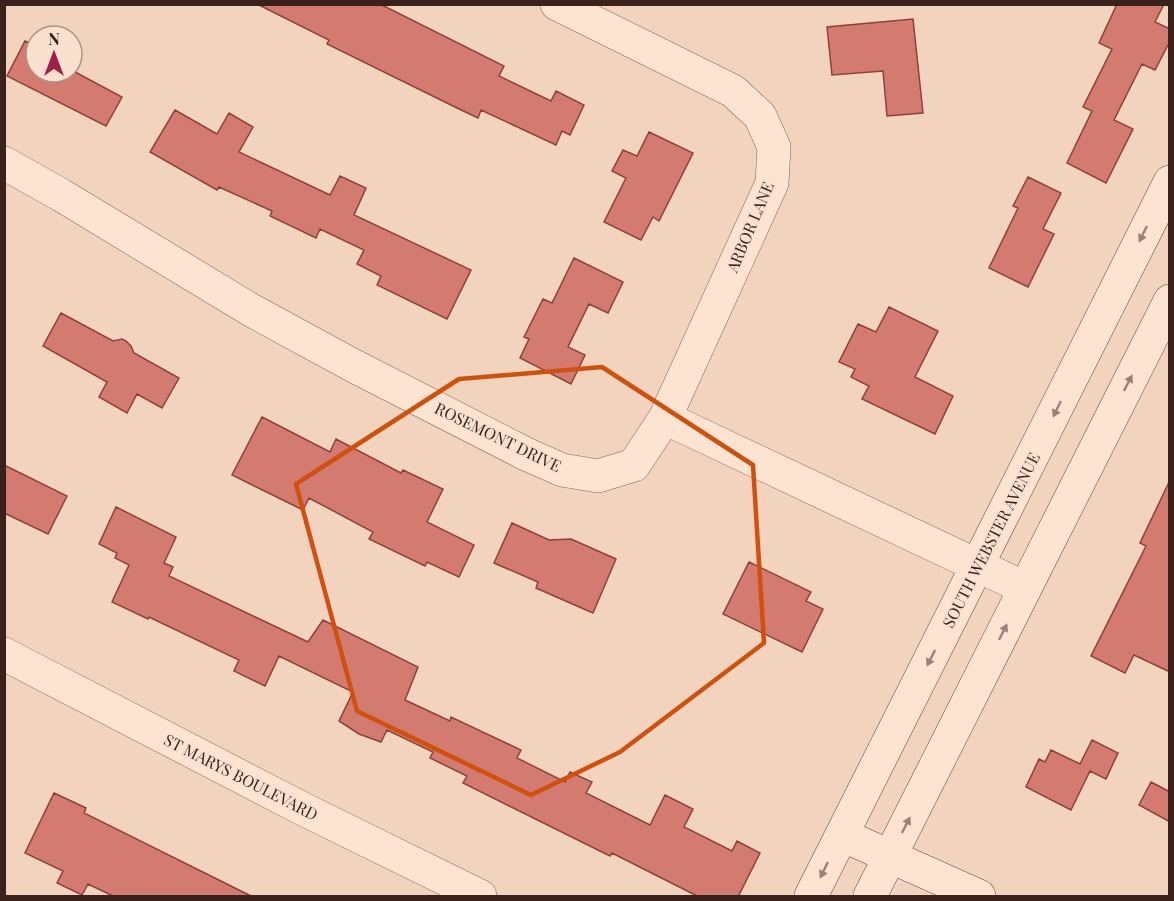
<svg xmlns="http://www.w3.org/2000/svg" width="1174" height="901" font-family="'Playfair Display',serif">
<style>
.building{fill:#d47b71;stroke:#8e4039;stroke-width:1.5}
.lines{fill:none;stroke-linecap:round;stroke-linejoin:round}
.street-casing{stroke:#8c6255;stroke-width:34}
.secondary-casing{stroke:#6e4339;stroke-width:34}
.street{stroke:#fce3d2;stroke-width:33}
.secondary{stroke:#fce3d2;stroke-width:33}
.oneway{fill:#9b8276}
.marked{fill:none;stroke:#ce510e;stroke-width:4.5;stroke-linejoin:round}
.labels{text-anchor:middle;stroke-width:4.5;stroke-linejoin:round;paint-order:stroke}
.street-label{font-size:16px;fill:#3a211b;stroke:#f9e0cf}
</style>
<rect width="100%" height="100%" fill="#f2d3be"/>
<!-- building -->
<path class="building" d="M257 4H380L504 66 499 76 551 101 556 91 584 105 570 135 562 131 556 145 481 110 478 118 455 107 327 44 329 40Z
M1117 4H1164L1155 22 1170 29V41L1155 70 1142 64 1114 120 1133 129 1106 183 1067 163 1092 111 1083 107 1112 49 1099 43Z
M913 19 923 113 887 116 883 71 832 75 827 27Z
M25 41 36 46V72H72V65L78 68 75 72 122 97 106 126 7 76Z
M175 110 217 134 229 113 253 127 239 152 330 195 340 176 366 188 354 215 471 270 447 319 377 285 381 276 357 264 364 250 320 229 316 238 270 216 272 211 219 187 217 190 150 152Z
M649 132 693 153 659 221 653 217 641 240 604 222 626 178 612 171 623 150 637 156Z
M1028 177 1061 193 1043 229 1054 234 1028 287 989 268 1018 208 1013 206Z
M574 258 623 282 608 313 589 304 568 347 585 355 571 384 520 358 529 339 524 337 543 299 552 303Z
M889 307 938 331 915 377 953 396 935 434 862 399 869 386 851 377 855 369 839 362 858 324 876 332Z
M61 313 113 341 122 339 126 341 131 346 134 353 179 378 162 408 137 394 127 413 99 397 107 382 43 346Z
M262 417 330 452 336 439 401 473 403 470 443 489 427 522 474 545 459 577 427 562 425 566 369 539 373 532 309 498 303 510 232 475Z
M4 465 67 496 48 534 4 513Z
M1170 480V672L1134 655 1125 673 1091 656 1146 546 1140 543Z
M116 507 176 537 164 563 173 567 169 576 308 642 323 620 418 667 405 700 450 721 451 717 521 750 517 758 565 782 570 772 592 782 586 793 650 825 665 795 693 809 684 827 732 851 737 841 760 853 738 897H699L612 853 610 856 463 783 467 776 430 758 433 752 387 730 381 742 359 734 339 721 353 692 279 656 265 686 234 671 239 660 149 617 148 619 112 602 129 565 115 558 117 553 99 544Z
M512 523 549 540 571 539 616 559 593 613 536 588 538 582 494 563Z
M749 562 811 592 806 601 823 609 802 652 723 614Z
M1092 740 1118 753 1106 779 1090 771 1071 810 1026 787 1039 759 1045 762 1051 750 1080 764Z
M1151 782 1170 792V822L1139 805Z
M54 793 86 808 84 813 253 897H115L88 884 82 895 57 883 63 871 25 853Z"/>
<g class="lines">
<!-- street casing -->
<g class="street-casing">
<path id="street" d="M4 163 61 195 251 310 354 366 526 454 562 470 598 476 634 465 665 418 772 183 774 147 760 116 733 91 557 4
M665 418 1025 588
M4 654 305 810 480 896"/>
</g>
<!-- secondary casing -->
<g class="secondary-casing">
<path id="secondary" d="M842 835 979 896
M811 896 1170 182
M870 896 1170 301"/>
</g>
<!-- street -->
<use href="#street" class="street"/>
<!-- secondary -->
<use href="#secondary" class="secondary"/>
</g>
<!-- one-way arrows -->
<defs><path id="oneway-solid" d="M-6-.8H1V-3.2L6.5 0L1 3.2V.8H-6Z" transform="scale(1.5)"/></defs>
<g class="oneway">
<use href="#oneway-solid" transform="translate(1143 234) rotate(116)"/>
<use href="#oneway-solid" transform="translate(1128 383) rotate(-63)"/>
<use href="#oneway-solid" transform="translate(1057 409) rotate(116)"/>
<use href="#oneway-solid" transform="translate(1003 632) rotate(-63)"/>
<use href="#oneway-solid" transform="translate(931 658) rotate(117)"/>
<use href="#oneway-solid" transform="translate(906 825) rotate(-63)"/>
<use href="#oneway-solid" transform="translate(824 870) rotate(116)"/>
</g>
<!-- marked area -->
<path class="marked" d="M602 367 753 465 764 643 620 752 531 795 357 711 296 484 459 379Z"/>
<g class="labels">
<!-- street labels -->
<g class="street-label">
<text transform="translate(750 227) rotate(-67)" y="6">ARBOR LANE</text>
<text transform="translate(498 437) rotate(26)" y="6">ROSEMONT DRIVE</text>
<text transform="translate(991 540) rotate(-63)" y="6">SOUTH WEBSTER AVENUE</text>
<text transform="translate(241 777) rotate(27)" y="6">ST MARYS BOULEVARD</text>
</g>
</g>
<!-- border -->
<rect width="1174" height="901" fill="none" stroke="#3a211b" stroke-width="12"/>
<!-- north arrow -->
<g transform="translate(54 54)"><circle r="28" fill="#f9e0cf" stroke="#ad9487" stroke-width="1.5"/>
<path d="M0-4.5L10 22L0 15L-10 22Z" fill="#a11f48"/>
<text y="-9" font-size="16" font-weight="bold" text-anchor="middle" fill="#3a211b">N</text>
</g>
</svg>
